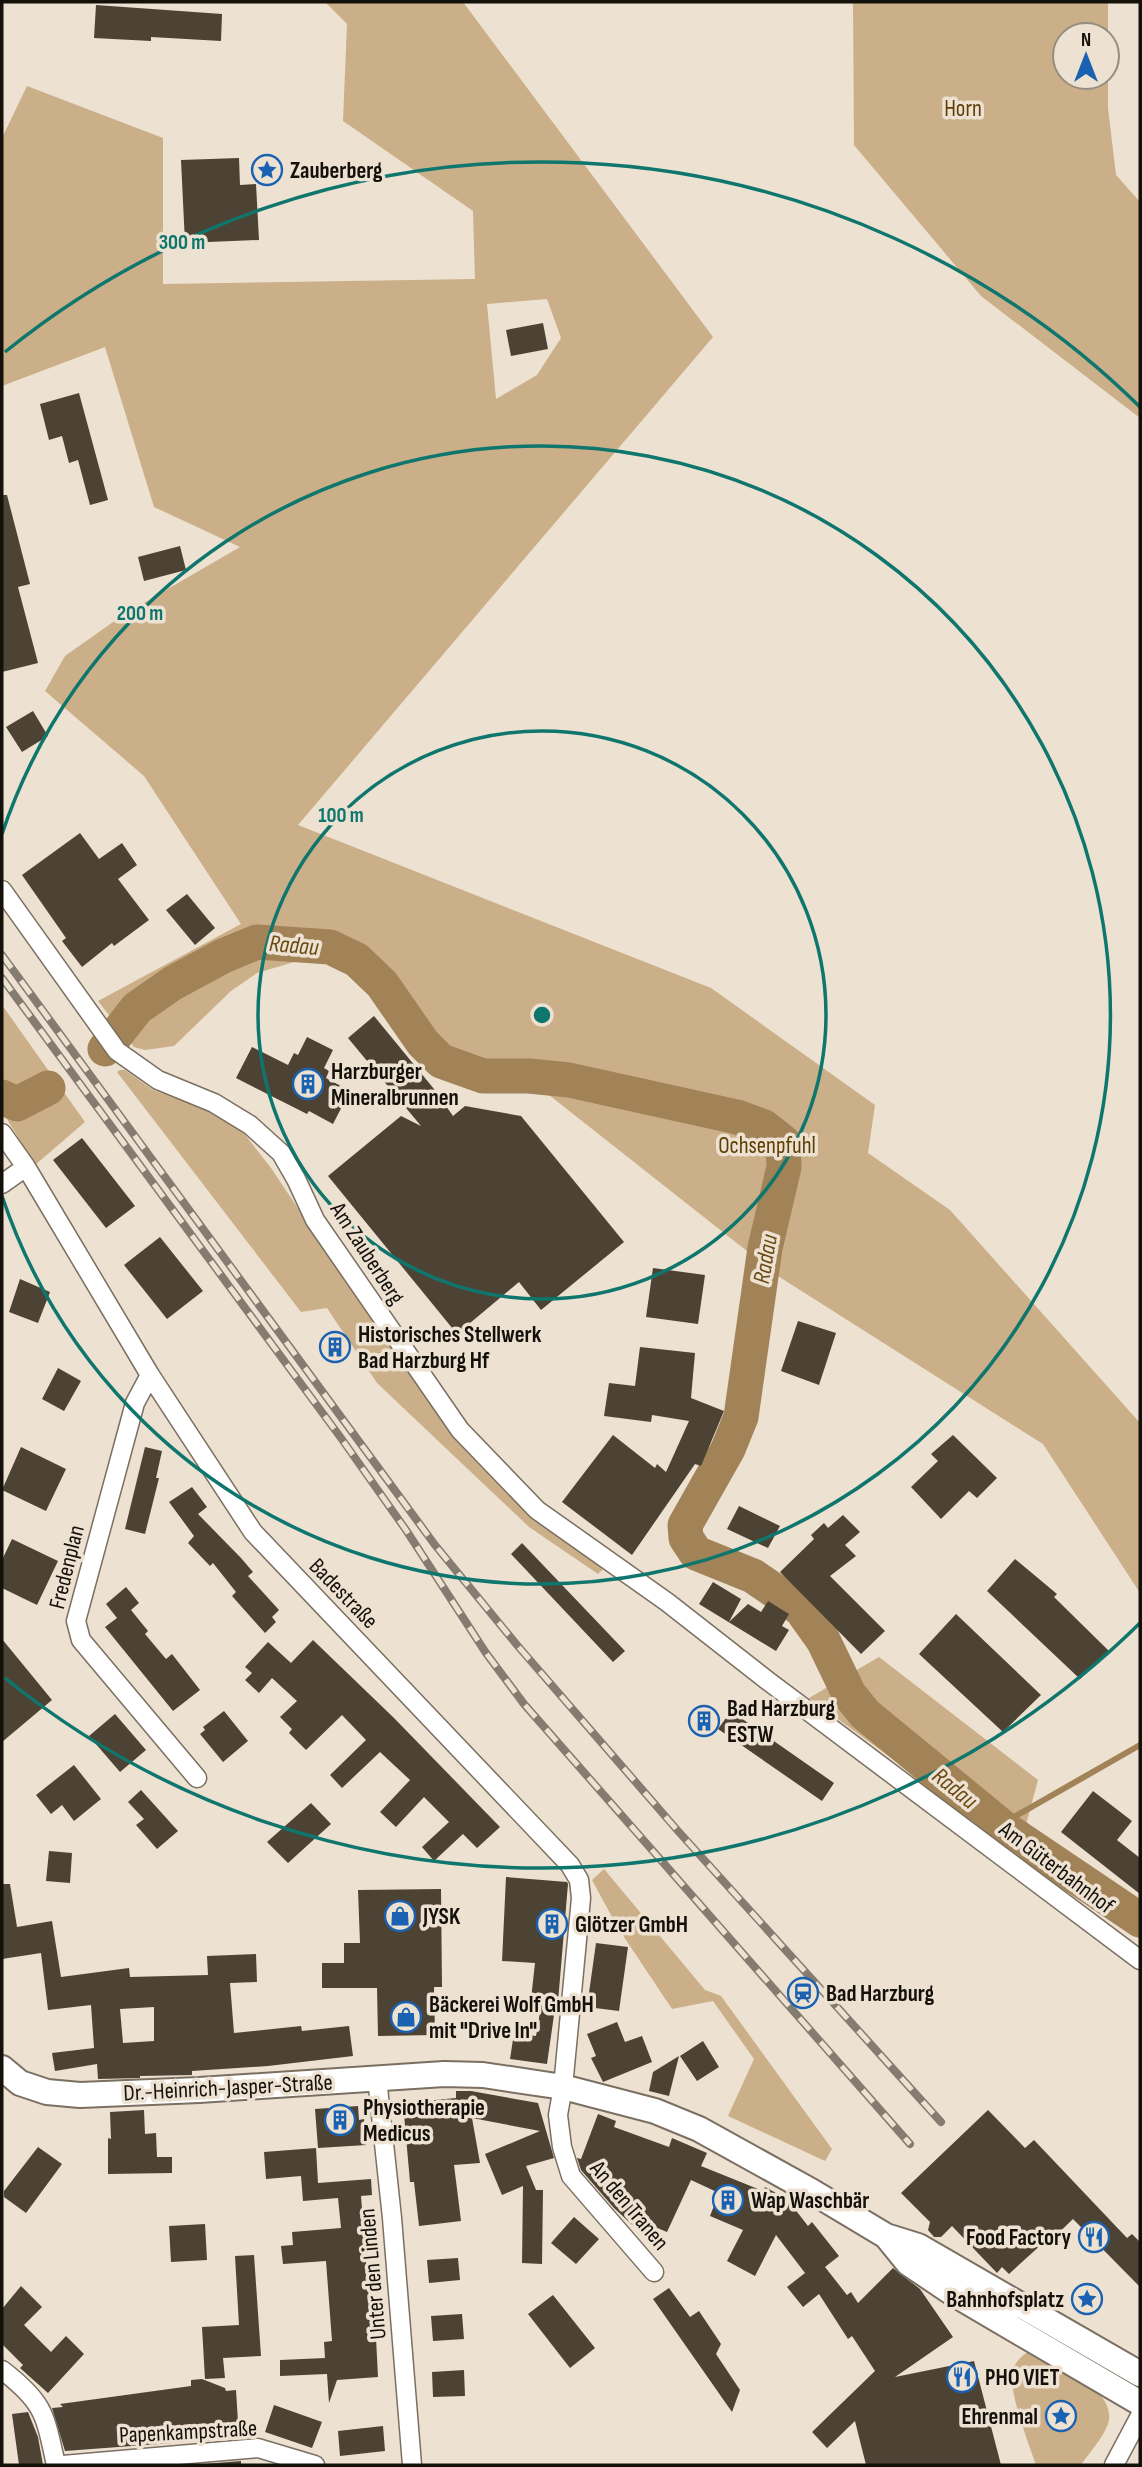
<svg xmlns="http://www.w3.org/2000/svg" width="1142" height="2467" font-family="'Sofia Sans Condensed',sans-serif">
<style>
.green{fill:#cbaf88;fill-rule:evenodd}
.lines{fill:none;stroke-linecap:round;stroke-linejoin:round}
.stream{stroke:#a28358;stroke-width:6}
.river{stroke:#a28358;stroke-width:35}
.building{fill:#4d4335;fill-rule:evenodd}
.street-casing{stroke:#7a6f61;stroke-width:21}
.secondary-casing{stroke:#7a6f61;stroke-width:28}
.street{stroke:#fff;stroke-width:18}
.secondary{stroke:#fff;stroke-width:24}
.rail-casing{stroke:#847c70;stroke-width:8}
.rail{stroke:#ede1d1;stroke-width:5;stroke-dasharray:16;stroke-linecap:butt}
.ring{fill:none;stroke:#0f766e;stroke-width:3.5}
.labels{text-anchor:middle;stroke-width:7;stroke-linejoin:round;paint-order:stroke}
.park-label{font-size:23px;fill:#5d3d03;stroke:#ede1d1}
.poi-label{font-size:23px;font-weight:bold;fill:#14100a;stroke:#ede1d1;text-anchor:start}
.street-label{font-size:23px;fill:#14100a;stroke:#ede1d1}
.water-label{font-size:24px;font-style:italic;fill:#6a4914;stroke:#ede1d1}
.centre{fill:#0f766e;stroke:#ede1d1;stroke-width:3.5}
.ring-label{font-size:21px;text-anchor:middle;font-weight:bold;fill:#0f766e;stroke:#ede1d1;stroke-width:7;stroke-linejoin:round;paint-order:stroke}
</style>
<rect width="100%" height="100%" fill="#ede1d1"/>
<!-- green -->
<path class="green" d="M325 2H463L713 337 298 825 711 988 875 1105 868 1153 950 1210 1140 1423V1593L1043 1444 781 1278 530 1080 400 1025 338 966 315 959 294 962 257 973 231 991 174 1046 145 1050 134 1047 98 1001 241 924 144 776 45 691 65 656 123 615 240 547 154 507 105 347 2 386V138L27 86 163 138V284L475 279 473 211 343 121 347 24ZM547 299 561 338 537 375 496 399 487 304Z
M853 2H1108V108L1116 175 1140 202V418L981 296 854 145ZM1065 35H1107V77H1065Z
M2 1005 85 1122 35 1165 2 1111Z
M120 1070H125L153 1090 211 1111 239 1127 271 1168 384 1337 456 1440 604 1568 598 1574 529 1527 377 1383 327 1308 301 1312 117 1072Z
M879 1657 1038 1780 1019 1851 809 1698Z
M604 1869 705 1990 721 1996 832 2149 825 2161 728 2116 754 2059 713 2001 672 2009 618 1928 592 1880Z
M1031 2350C1055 2364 1119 2389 1108 2424 1103 2438 1089 2453 1081 2465H1036C1029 2444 1007 2389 1013 2370 1016 2360 1023 2355 1031 2350Z"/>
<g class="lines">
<!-- stream -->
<path class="stream" d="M1000 1825 1140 1745"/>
<!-- river -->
<path class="river" d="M105 1049 137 1008 173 983 223 956 257 942 330 947 357 960 382 984 423 1043 441 1061 483 1076H529L569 1080 737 1117 764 1127 783 1142 784 1167 765 1248 741 1417 728 1449 685 1525 686 1538 696 1553 753 1576 801 1609 823 1640 849 1694 865 1714 1005 1829 1140 1920
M2 1097 17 1104 48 1088"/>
</g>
<!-- building -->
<path class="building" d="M96 5 222 14 221 41 151 37V41L94 38Z
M239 158 240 185 256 184 259 240 185 243 181 160Z
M543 323 548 349 511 356 506 330Z
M79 393 108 500 90 505 78 460 69 463 62 436 49 440 40 404Z
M2 495H7L30 584 18 587 38 663 2 672Z
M180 546 186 570 144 581 138 557Z
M33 711 48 736 22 752 6 727Z
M80 833 99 859 122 843 137 865 118 879 149 920 114 946 112 943 82 967 62 941 66 938 22 875Z
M187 894 215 928 195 945 166 910Z
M374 1016 434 1089 453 1116 465 1106 521 1116 624 1242 541 1310 519 1282 457 1334 328 1176 401 1116 421 1126 348 1038Z
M307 1037 333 1050 324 1068 329 1071 326 1078 350 1091 333 1124 309 1111 307 1114 236 1078 252 1047 288 1065 294 1053 298 1055Z
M82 1138 135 1206 106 1228 53 1160Z
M160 1237 203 1291 167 1319 124 1265Z
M653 1268 705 1275 698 1324 646 1317Z
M20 1279 50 1292 38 1323 9 1312Z
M798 1321 836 1333 819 1385 781 1371Z
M640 1347 695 1353 691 1398 724 1411 701 1466 695 1464 632 1555 562 1502 613 1435 655 1468 657 1464 666 1472 689 1421 652 1415 651 1422 604 1416 609 1383 635 1386Z
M58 1368 81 1381 64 1411 42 1399Z
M953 1435 997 1478 977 1498 969 1491 941 1519 911 1487 938 1461 931 1454Z
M21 1447 66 1469 46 1511 2 1490Z
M145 1447 162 1451 156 1478H159L145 1534 125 1529Z
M192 1487 207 1507 198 1514 241 1558 253 1572 248 1576 279 1610 272 1617 276 1622 265 1633 232 1596 236 1592 213 1563 210 1566 188 1543 194 1536 169 1502Z
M739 1506 780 1526 768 1548 727 1529Z
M843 1515 860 1532 845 1545 856 1556 830 1576 885 1631 861 1654 780 1572 814 1539 811 1535 824 1523 828 1528Z
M12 1539 58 1561 37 1605 2 1588V1560Z
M522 1543 625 1651 613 1662 511 1554Z
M1015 1559 1057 1594 1054 1597 1109 1651 1080 1679 987 1591Z
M713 1582 741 1599 729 1622 748 1604 761 1612 768 1601 789 1614 782 1626 789 1630 776 1651 699 1604Z
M126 1587 139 1603 131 1610 148 1631 145 1634 166 1659 172 1654 200 1690 173 1711 105 1627 117 1618 106 1604Z
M956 1614 1041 1695 1003 1732 919 1654Z
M2 1639 52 1700 2 1742Z
M313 1640 394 1718 500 1827 477 1848 463 1834 434 1861 422 1847 449 1822 424 1797 396 1827 380 1812 410 1780 380 1752 342 1788 330 1775 366 1740 342 1715 306 1750 289 1733 292 1729 280 1717 297 1701 272 1678 259 1693 245 1680 252 1673 245 1667 268 1642 291 1663Z
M224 1711 248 1741 223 1762 200 1734 205 1730 203 1727Z
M731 1711 834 1783 822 1801 718 1729Z
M115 1714 146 1750 120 1772 89 1736Z
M74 1765 101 1799 74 1821 62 1805 51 1814 36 1795Z
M141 1790 178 1831 157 1849 136 1825 144 1819 128 1802Z
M1093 1791 1132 1821 1117 1840 1140 1858V1894L1061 1832Z
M311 1803 331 1824 288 1863 267 1842Z
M49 1851 72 1853 70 1883 46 1881Z
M506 1877 567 1882 568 1884 558 2002 556 2001 547 2064 510 2059 514 2033 536 2036 542 2000 531 1999 535 1963 502 1961Z
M2 1884H10L17 1927 52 1921 61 1977 129 1968 130 1977 208 1975 207 1956 256 1954 257 1982 230 1983 234 2033 301 2026 302 2031 349 2026 353 2056 268 2066 192 2071V2075L140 2076V2078L98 2079 97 2064 55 2071 52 2053 94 2048 91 2005 48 2010 41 1953 2 1959ZM154 2007V2041L123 2043 120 2009Z
M441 1889 442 1987H434L435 2035 378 2036 377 1988H322V1963H344V1943H360L358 1890Z
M596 1943 628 1947 619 2011 587 2007Z
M617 2022 625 2042 642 2036 652 2062 603 2082 591 2058 596 2056 587 2034Z
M703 2041 719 2067 697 2081 680 2056Z
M679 2056 669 2096 649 2091 653 2072Z
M456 2091H471L538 2103 554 2158 526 2166 536 2190H543L542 2264 522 2263 523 2186 502 2195 485 2154 540 2131 472 2118 480 2163 454 2165 461 2221 419 2226 414 2182H410L403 2103 456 2098Z
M358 2106 359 2120 364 2119 366 2145 318 2148 315 2109Z
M144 2110 145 2134 156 2133 157 2157H172V2173L108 2174V2138L111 2139 110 2112Z
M988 2110 1025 2148 1034 2140 1127 2238 1132 2234 1140 2242V2287L1073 2219 1046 2245 1043 2243 1009 2274 1002 2267 997 2273 952 2226 941 2237H934L928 2230 930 2222 901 2193Z
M598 2114 616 2121 614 2127 669 2147 672 2138 707 2153 701 2166 763 2191 765 2187 787 2199 808 2226 812 2222 839 2256 825 2267 847 2295 851 2292 858 2303 893 2268 920 2289 953 2337 895 2377 974 2361 1001 2465H866L855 2421 827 2448 812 2432 875 2371 852 2336 848 2339 819 2294 803 2307 787 2287 805 2273 776 2235 755 2276 727 2261 743 2230 710 2216 719 2193 691 2180 667 2232 650 2225 641 2233 614 2208 581 2170 577 2158 581 2159Z
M38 2147 62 2164 26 2213 4 2197V2191Z
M316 2148 318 2183 371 2179 372 2195 361 2196 372 2338H376L378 2377 337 2380 329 2403 327 2374 280 2376V2360L325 2358 324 2342 332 2341 326 2261 283 2264 281 2246 293 2245 292 2232 341 2228 338 2198 303 2201 301 2176 266 2179 264 2152Z
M574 2217 599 2239 576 2264 551 2243Z
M205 2224 207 2260 171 2262 169 2226Z
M254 2255 261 2356 223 2358 225 2378 205 2379 202 2327 239 2325 235 2256Z
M458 2258 460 2280 429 2283 427 2260Z
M21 2286 42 2307 24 2325 51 2352 66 2336 84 2354 48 2393 20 2368 23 2365 2 2344V2309Z
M669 2288 690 2317 699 2311 721 2344 716 2354 740 2390 732 2412 653 2299Z
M553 2295 595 2348 570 2368 528 2314Z
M462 2314 464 2339 433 2341 431 2316Z
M464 2370 465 2396 433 2397 432 2372Z
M202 2379 225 2388 226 2391 236 2390 239 2438 65 2451 52 2408 63 2407 60 2404 191 2386V2380Z
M274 2405 322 2422 312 2448 265 2432Z
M28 2412 38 2437 43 2465H19L12 2414Z
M383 2426 385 2451 340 2456 338 2431Z
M241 2461V2465H191Z"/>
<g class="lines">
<!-- street casing -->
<g class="street-casing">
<path id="street" d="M2 890 117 1051 158 1080 214 1103 250 1125 281 1153 296 1179 315 1220 460 1430 537 1510 667 1602 768 1681 1140 1960
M2 1133 26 1167 150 1375 253 1532 570 1865 579 1880 581 1898 563 2087 558 2115 562 2147 571 2176 654 2272
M2 1184 26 1167
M150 1375 135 1403 76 1621 81 1640 197 1778
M377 2078 392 2218 412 2465
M2 2370C45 2403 45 2415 56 2465
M63 2465 258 2448 315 2465
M1114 2465 1140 2416"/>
</g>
<!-- secondary casing -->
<g class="secondary-casing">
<path id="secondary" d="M2 2068 20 2083 47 2092 80 2095 199 2090 444 2074 483 2075 563 2087 655 2111 699 2129 811 2191 886 2236 918 2246 1140 2374
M886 2236 908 2263 954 2294 1140 2403"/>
</g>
<!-- street -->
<use href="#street" class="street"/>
<!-- secondary -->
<use href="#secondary" class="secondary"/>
<!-- rail casing -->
<g class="rail-casing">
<path id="rail" d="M2 955 435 1545 517 1645 678 1831 941 2122
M2 978 341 1438 406 1530 486 1653 524 1704 910 2144"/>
</g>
<!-- rail -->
<use href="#rail" class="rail"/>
</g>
<!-- distance rings -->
<g class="ring">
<circle cx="542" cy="1015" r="284"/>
<path d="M2 834A569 569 0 1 1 2 1196"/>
<path d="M1140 1623A853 853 0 0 1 5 1678M5 352A853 853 0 0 1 1140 407"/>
</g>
<!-- icons -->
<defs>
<g id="sight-ring" transform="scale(1.575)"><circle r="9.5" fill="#ede1d1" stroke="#1a62b1" stroke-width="1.5"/><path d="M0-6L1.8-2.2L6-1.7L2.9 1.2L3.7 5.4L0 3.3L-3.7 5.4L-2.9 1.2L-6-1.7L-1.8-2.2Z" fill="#1a62b1"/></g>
<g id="building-ring" transform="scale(1.575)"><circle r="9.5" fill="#ede1d1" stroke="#1a62b1" stroke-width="1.5"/><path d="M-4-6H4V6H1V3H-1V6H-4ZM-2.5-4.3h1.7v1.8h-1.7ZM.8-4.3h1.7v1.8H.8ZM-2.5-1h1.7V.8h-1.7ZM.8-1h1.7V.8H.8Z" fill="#1a62b1"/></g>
<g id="shop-ring" transform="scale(1.575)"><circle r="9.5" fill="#ede1d1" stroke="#1a62b1" stroke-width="1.5"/><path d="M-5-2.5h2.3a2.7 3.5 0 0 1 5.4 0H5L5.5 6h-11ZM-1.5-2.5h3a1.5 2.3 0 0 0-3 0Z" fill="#1a62b1"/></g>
<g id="station-ring" transform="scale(1.575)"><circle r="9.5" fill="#ede1d1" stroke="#1a62b1" stroke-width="1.5"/><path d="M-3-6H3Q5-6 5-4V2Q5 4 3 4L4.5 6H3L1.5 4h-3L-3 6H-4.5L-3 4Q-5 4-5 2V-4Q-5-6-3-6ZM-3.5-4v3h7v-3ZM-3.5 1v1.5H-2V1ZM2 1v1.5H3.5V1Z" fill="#1a62b1"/></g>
<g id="restaurant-ring" transform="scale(1.575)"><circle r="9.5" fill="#ede1d1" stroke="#1a62b1" stroke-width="1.5"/><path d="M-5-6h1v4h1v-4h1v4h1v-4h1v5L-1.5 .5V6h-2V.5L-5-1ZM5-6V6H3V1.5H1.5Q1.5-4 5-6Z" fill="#1a62b1"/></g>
</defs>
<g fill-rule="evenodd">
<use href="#sight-ring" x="267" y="170"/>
<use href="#building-ring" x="308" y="1084"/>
<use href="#building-ring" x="335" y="1347"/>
<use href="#building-ring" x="704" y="1721"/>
<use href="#shop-ring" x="400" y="1916"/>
<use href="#building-ring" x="552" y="1924"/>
<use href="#station-ring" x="803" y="1993"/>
<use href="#shop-ring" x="406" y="2017"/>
<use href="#building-ring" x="340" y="2120"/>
<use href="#building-ring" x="728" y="2200"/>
<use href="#restaurant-ring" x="1094" y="2237"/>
<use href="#sight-ring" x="1087" y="2299"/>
<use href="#restaurant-ring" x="962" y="2377"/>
<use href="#sight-ring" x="1061" y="2416"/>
</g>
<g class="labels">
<!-- park labels -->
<g class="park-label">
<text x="963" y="116">Horn</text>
<text x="767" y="1153">Ochsenpfuhl</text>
</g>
<!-- poi labels -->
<g class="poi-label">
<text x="290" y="178">Zauberberg</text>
<text x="331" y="1079">Harzburger<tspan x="331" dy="26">Mineralbrunnen</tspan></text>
<text x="358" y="1342">Historisches Stellwerk<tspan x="358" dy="26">Bad Harzburg Hf</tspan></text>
<text x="727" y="1716">Bad Harzburg<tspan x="727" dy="26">ESTW</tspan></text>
<text x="423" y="1924">JYSK</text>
<text x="575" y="1932">Glötzer GmbH</text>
<text x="826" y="2001">Bad Harzburg</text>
<text x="429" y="2012">Bäckerei Wolf GmbH<tspan x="429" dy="26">mit "Drive In"</tspan></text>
<text x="363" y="2115">Physiotherapie<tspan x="363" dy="26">Medicus</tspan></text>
<text x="751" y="2208">Wap Waschbär</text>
<text x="1071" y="2245" text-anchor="end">Food Factory</text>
<text x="1064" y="2307" text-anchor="end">Bahnhofsplatz</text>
<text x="985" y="2385">PHO VIET</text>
<text x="1038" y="2424" text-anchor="end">Ehrenmal</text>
</g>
<!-- street labels -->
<g class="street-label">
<text transform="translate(368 1253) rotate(57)" y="8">Am Zauberberg</text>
<text transform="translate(66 1567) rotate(-76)" y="8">Fredenplan</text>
<text transform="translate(344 1593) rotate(46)" y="8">Badestraße</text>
<text transform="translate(1057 1867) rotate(37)" y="8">Am Güterbahnhof</text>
<text transform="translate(228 2087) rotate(-3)" y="8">Dr.-Heinrich-Jasper-Straße</text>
<text transform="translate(630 2205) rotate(50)" y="8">An den Tranen</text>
<text transform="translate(372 2274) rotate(-95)" y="8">Unter den Linden</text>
<text transform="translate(188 2431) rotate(-3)" y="8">Papenkampstraße</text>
</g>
<!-- water labels -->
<g class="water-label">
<text transform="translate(294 945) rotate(5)" y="8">Radau</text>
<text transform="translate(765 1259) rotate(-80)" y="8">Radau</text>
<text transform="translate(955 1788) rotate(39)" y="8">Radau</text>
</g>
</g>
<circle cx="542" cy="1015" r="10" class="centre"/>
<g class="ring-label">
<text x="182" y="249">300 m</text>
<text x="140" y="620">200 m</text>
<text x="341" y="822">100 m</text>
</g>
<!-- border -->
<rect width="1142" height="2467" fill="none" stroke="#14100a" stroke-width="7"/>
<!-- north arrow -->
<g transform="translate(1086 56)"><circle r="33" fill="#ede1d1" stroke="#968d81" stroke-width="2"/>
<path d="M0-5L12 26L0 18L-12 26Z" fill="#1a62b1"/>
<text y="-10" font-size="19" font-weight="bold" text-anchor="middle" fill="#14100a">N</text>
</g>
</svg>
